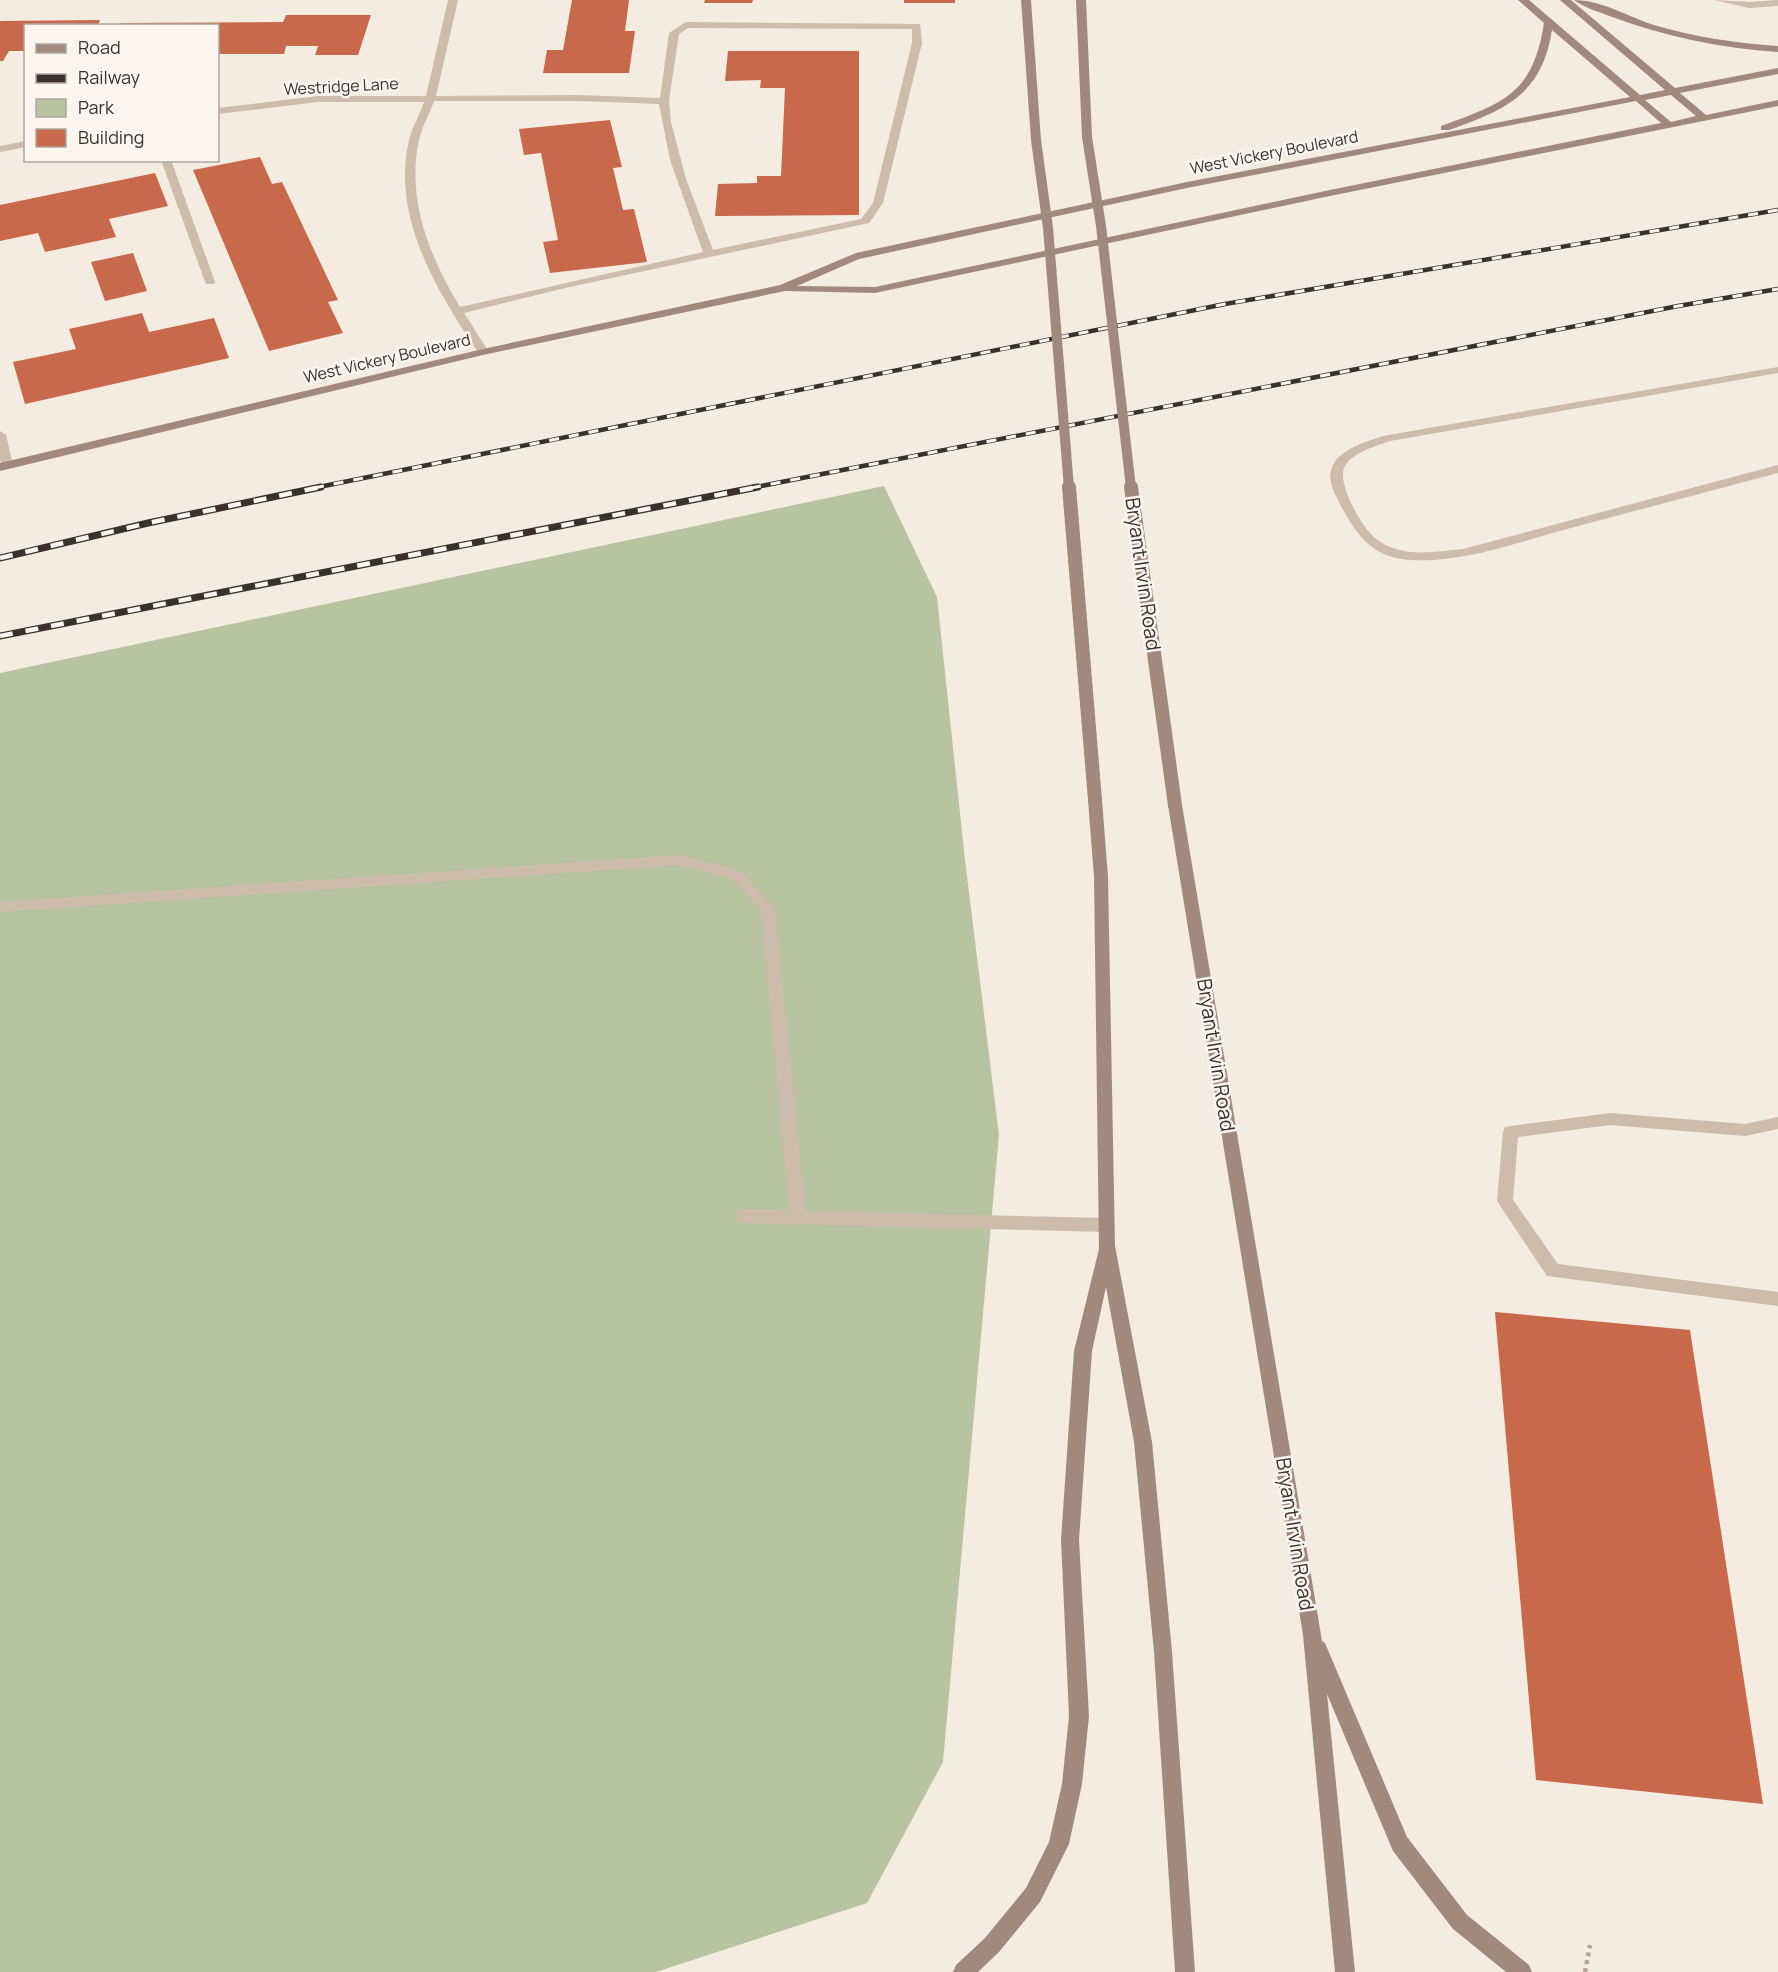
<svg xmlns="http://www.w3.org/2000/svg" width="1778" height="1972" font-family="Manrope,sans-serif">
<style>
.green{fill:#b8c4a0}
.building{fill:#c8694b}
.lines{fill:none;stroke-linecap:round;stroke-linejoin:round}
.path{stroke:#b9a596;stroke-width:4.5;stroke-dasharray:4 4;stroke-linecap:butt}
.service{fill:#cdbbac;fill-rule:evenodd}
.minor{fill:#cdbbac;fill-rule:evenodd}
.secondary{fill:#a18a7d;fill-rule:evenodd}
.rail-far1-casing{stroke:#3b302b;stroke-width:4.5}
.rail-casing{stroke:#3b302b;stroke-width:7}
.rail-far1{stroke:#fbf5ee;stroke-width:3;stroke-dasharray:10;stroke-linecap:butt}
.rail{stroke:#fbf5ee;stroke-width:4.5;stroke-dasharray:13;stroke-linecap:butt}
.secondary-bridge-far1{stroke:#a18a7d;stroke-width:10}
.secondary-bridge{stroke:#a18a7d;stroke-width:14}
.labels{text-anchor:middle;stroke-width:5;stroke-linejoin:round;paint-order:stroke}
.far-street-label{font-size:16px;fill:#3b302b;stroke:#fbf5ee}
.street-label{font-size:20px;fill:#3b302b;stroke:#fbf5ee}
</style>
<rect width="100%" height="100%" fill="#f4ebe1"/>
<!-- green -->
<path class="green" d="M884 486 937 597 965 860 999 1135 943 1762 867 1903 656 1972H0V673Z"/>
<!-- building -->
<path class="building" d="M572 0H629L625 31H635L629 73H543L547 50H563Z
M705 0H753L752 3H704Z
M904 0H955V3H904Z
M286 15H371L358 55H315L318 46H286L284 54H218V26H120L121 23 283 22Z
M100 20 98 26H26V51H9L3 61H0V21Z
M728 51H859V215L715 216 718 184 757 183V176H781L785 88H760L761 80 725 81Z
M610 120 622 167 613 168 623 210 634 209 647 262 550 273 543 242 558 240 541 153 524 155 519 129Z
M260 157 272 184 282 182 338 300 328 302 343 333 269 351 267 346 193 170Z
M155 173 168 206 109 219 116 237 45 252 38 233 0 241V205Z
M133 253 147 291 105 301 91 262Z
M142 313 149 332 214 318 229 358 25 404 13 362 76 349 69 329Z
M1495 1312 1690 1330 1763 1804 1536 1780Z"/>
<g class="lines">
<!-- path -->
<path class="path" d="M1585 1972 1590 1945"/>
<!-- service -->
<path class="service" d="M1715 0 1749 2 1778 0V6L1749 8Z
M1778 367V373L1390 441C1376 446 1353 452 1345 466 1336 481 1359 521 1370 533 1376 540 1384 545 1393 548 1415 556 1441 551 1463 549L1778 465V473C1708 492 1637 510 1567 529 1523 541 1479 557 1434 560 1381 563 1363 548 1340 504 1334 492 1326 478 1333 465 1342 448 1366 442 1383 436Z
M678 855 742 871 775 909 806 1211 1107 1218 1113 1220 1115 1225 1113 1230 1107 1232 743 1223 737 1221 735 1216 737 1211 743 1209 789 1210 761 911 732 879 678 865 0 912V902Z
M1610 1113 1745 1124 1778 1117V1129L1745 1136 1610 1125 1518 1137 1513 1200 1558 1264 1778 1292V1306L1547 1276 1497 1201 1503 1132 1505 1127 1511 1126Z"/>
<!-- minor -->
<path class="minor" d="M448 0H458L436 96 578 95 660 98 669 33 686 22 920 24 922 43 883 203 869 223 565 288 464 313 489 352 487 354H479C438 292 391 219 409 140 412 127 420 115 424 102H318L218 114V108L318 96H426ZM688 28 912 29V43L873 203 861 219 713 250 686 179 671 122 669 101 679 34ZM434 101H578L659 104 670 160 703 252 460 307C430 258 406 199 419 140 422 127 429 115 434 101Z
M26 141V147L0 152V146Z
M161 160H171L215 282 214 284H206L205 282Z
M0 431 6 435 13 465 7 469 3 468 0 460Z"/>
<!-- secondary -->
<path class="secondary" d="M1021 0H1031L1041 140 1036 143 1031 140Z
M1076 0H1086L1092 137 1087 140 1082 137Z
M1518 0H1529L1640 95 1665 90 1560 0H1571L1675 88 1778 68V74L1680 93 1706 115 1778 100V106L1325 197 875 293 785 291 483 355 0 471V463L483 349 780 285 856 253 1187 182 1630 97 1552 30C1542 95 1505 110 1449 130H1441V126C1504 103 1533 94 1544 23ZM1671 95 1696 116 1671 122 1645 100ZM1636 101 1661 123 1325 191 875 287 797 286 859 259 1187 188Z
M1574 0C1601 0 1629 17 1654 25 1695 37 1736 43 1778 46V52C1721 48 1666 37 1612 17 1600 12 1584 8 1574 0Z
M1095 795 1102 800 1108 877 1115 1246 1152 1442 1172 1652 1195 1972H1175L1154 1652 1134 1442 1106 1287 1092 1351 1079 1540 1089 1716 1082 1784 1069 1844 1040 1902 999 1952 978 1972H953L956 1965 985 1938 1026 1888 1049 1842 1062 1784 1069 1716 1061 1540 1074 1351 1099 1249 1094 877 1088 800Z
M1175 800 1182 805 1322 1641 1325 1643 1407 1837 1467 1915 1529 1965 1532 1972H1506L1453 1929 1393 1851 1327 1694 1355 1972H1335L1303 1635 1168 805Z"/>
<!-- rail-far1 casing -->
<g class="rail-far1-casing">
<path id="rail-far1" d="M314 488 1225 304 1778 210
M751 488 1678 306 1778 289"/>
</g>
<!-- rail casing -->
<g class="rail-casing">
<path id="rail" d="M0 558 148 523 321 487
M0 636 758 487"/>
</g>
<!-- rail-far1 -->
<use href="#rail-far1" class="rail-far1"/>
<!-- rail -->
<use href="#rail" class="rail"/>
<!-- secondary-bridge-far1 -->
<path class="secondary-bridge-far1" d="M1087 137 1101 226 1131 488
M1036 140 1048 228 1069 488"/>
<!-- secondary-bridge -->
<path class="secondary-bridge" d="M1069 487 1095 800
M1131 487 1175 805"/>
</g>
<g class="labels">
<!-- far-street labels -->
<g class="far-street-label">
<text transform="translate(341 86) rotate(-3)" y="6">Westridge Lane</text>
<text transform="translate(1274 152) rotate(-11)" y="6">West Vickery Boulevard</text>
<text transform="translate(387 358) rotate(-13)" y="6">West Vickery Boulevard</text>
</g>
<!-- street labels -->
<g class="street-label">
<text transform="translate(1143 574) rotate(82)" y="7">Bryant Irvin Road</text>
<text transform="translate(1216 1055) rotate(81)" y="7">Bryant Irvin Road</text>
<text transform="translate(1295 1534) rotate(81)" y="7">Bryant Irvin Road</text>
</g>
</g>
<!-- legend -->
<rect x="24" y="24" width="195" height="138" fill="#fbf5ee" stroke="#aea6a0" stroke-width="1.5"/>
<rect x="36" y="44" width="30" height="9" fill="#a18a7d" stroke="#aea6a0" stroke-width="1.5"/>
<text x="78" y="54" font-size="18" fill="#3b302b">Road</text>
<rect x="36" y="74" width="30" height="9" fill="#3b302b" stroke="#aea6a0" stroke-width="1.5"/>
<text x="78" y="84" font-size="18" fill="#3b302b">Railway</text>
<rect x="36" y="99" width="30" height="18" fill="#b8c4a0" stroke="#aea6a0" stroke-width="1.5"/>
<text x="78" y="114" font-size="18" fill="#3b302b">Park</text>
<rect x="36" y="129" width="30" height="18" fill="#c8694b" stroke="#aea6a0" stroke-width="1.5"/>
<text x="78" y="144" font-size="18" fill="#3b302b">Building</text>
</svg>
